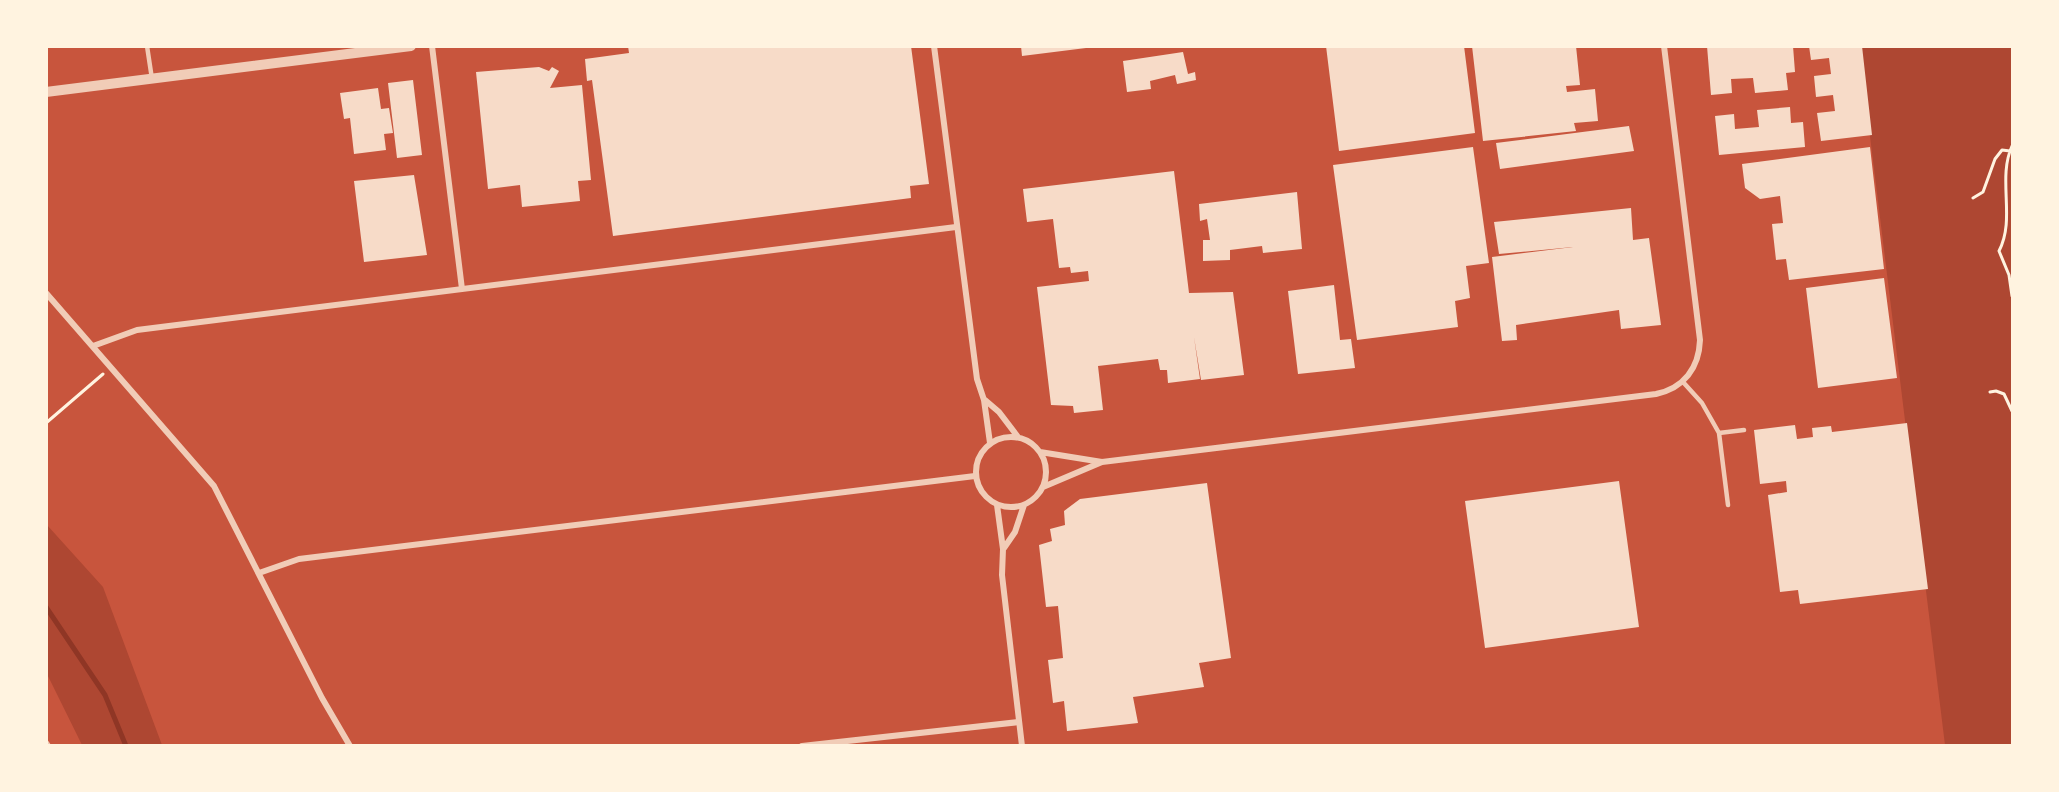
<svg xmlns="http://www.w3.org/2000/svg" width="2059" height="792" font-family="'Fira Sans Condensed',sans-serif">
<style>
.green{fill:#ae4732}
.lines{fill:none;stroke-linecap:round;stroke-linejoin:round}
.stream{stroke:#8f3625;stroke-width:5}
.building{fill:#f7dbc8}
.path{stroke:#fff3e0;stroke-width:3}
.service{stroke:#f1ccb7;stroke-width:4.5}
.minor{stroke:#f1ccb7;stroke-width:6}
.tertiary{stroke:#f1ccb7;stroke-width:10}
</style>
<rect width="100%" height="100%" fill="#c8553d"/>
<!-- green -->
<path class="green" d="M1859 47H2012V745H1945Z
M47 525 103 587 162 745H82L47 674Z"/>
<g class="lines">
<!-- stream -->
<path class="stream" d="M46 607 105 695 126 746"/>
</g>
<!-- building -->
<path class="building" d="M628 46H911L929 184 910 186 911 198 613 236 592 80 587 81 585 59 629 53Z
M1021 46H1086V48L1022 56Z
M1326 46H1464L1475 133 1339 151Z
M1472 46H1576L1580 85 1566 86 1567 92 1595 89 1598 121 1574 123 1576 131 1483 141Z
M1707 46H1793L1795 72 1786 73 1788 90 1755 93 1753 78 1731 79 1732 93 1711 95Z
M1809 46H1862L1872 135 1821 141 1817 113 1835 111 1833 95 1816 97 1814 76 1831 74 1829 58 1811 60Z
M1183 52 1188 74 1195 72 1196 80 1177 84 1175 75 1150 81 1151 89 1127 92 1123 61Z
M539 67 549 71 552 67 559 71 550 88 582 85 591 180 578 181 580 201 522 207 520 185 488 189 476 72Z
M413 80 422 155 397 158 388 83Z
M378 88 381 109 389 108 393 133 384 134 386 150 354 154 350 118 344 119 340 93Z
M1790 107 1791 123 1803 122 1805 147 1719 155 1715 116 1734 114 1735 129 1759 127 1757 110Z
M1629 126 1634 151 1500 169 1496 143Z
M1473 147 1489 263 1466 266 1470 298 1455 301 1458 327 1357 340 1333 165Z
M1870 147 1884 269 1789 280 1786 259 1776 260 1772 224 1783 223 1780 196 1760 199 1745 188 1742 164Z
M1174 171 1189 293 1233 292 1244 375 1201 380 1194 337 1200 379 1168 383 1167 370H1160L1158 359 1098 366 1103 410 1074 413 1073 406 1051 405 1037 287 1089 281 1088 271 1071 273 1070 267 1059 268 1053 219 1027 222 1023 189Z
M414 175 427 255 364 262 354 181Z
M1297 192 1302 249 1263 253 1262 246 1230 250V260L1203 261V240H1210L1207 219 1200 221 1199 204Z
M1631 208 1633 240 1649 238 1661 325 1621 329 1619 310 1516 325 1517 340 1502 341 1492 257 1573 247 1499 254 1494 222Z
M1884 278 1897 378 1818 388 1806 288Z
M1334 285 1340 340 1351 339 1355 368 1298 374 1288 291Z
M1907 423 1928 589 1800 604 1798 590 1780 592 1768 495 1787 492 1786 481 1760 484 1754 430 1795 425 1797 439 1813 437 1812 428 1831 426 1832 432Z
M1619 481 1639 627 1485 648 1465 501Z
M1207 483 1231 658 1199 663 1204 687 1133 697 1138 723 1067 731 1064 701 1053 703 1048 660 1063 658 1058 606 1046 607 1039 545 1052 541 1050 529 1065 525 1064 511 1080 499Z"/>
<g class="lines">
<!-- path -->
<path class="path" d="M2012 146C1997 179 2016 219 1999 251L2009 275 2012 296
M1973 198 1983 192 1995 159 2002 150 2010 151
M1990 392 1996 391 2004 394 2012 411
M46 423 103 374"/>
<!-- service -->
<path class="service" d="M147 46 152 79
M1683 382 1702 403 1719 433 1728 505
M1719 433 1744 430"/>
<!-- minor -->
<path class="minor" d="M432 46 462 289
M934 46 977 379 984 400 990 443
M46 293 214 486 322 698 350 746
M93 346 137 330 956 227
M985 400 999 412 1018 437
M976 472a35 35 0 1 1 70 0a35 35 0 1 1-70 0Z
M1040 452 1102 462
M1043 487 1102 462 1656 394C1684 388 1699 368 1700 340L1664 46
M997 505 1003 549 1002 575 1022 746
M1004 548 1015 532 1024 505
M259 573 299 559 975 476
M46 743 48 746
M802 746 1019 722"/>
<!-- tertiary -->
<path class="tertiary" d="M46 92 411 46"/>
</g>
<!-- border -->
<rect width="2059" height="792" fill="none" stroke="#fff3e0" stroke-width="96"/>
</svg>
